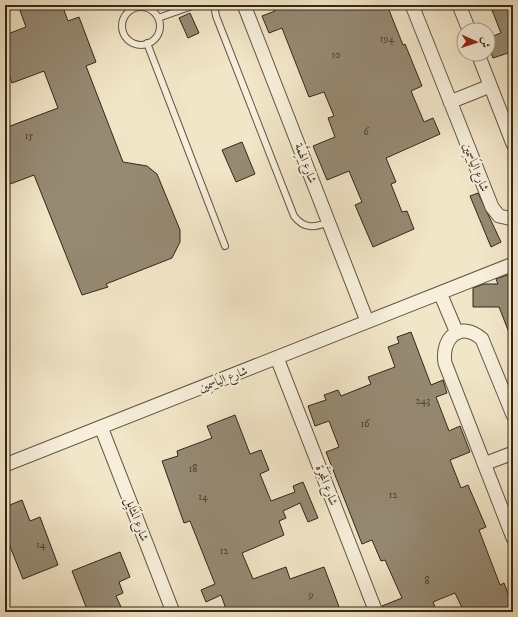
<svg xmlns="http://www.w3.org/2000/svg" width="518" height="617" font-family="'IM FELL DW Pica',Amiri,serif">
<style>
.building{fill:#968a73;stroke:#332717}
.lines{fill:none;stroke-linecap:round;stroke-linejoin:round}
.lane-casing{stroke:#635743;stroke-width:8}
.street-casing{stroke:#635743;stroke-width:15}
.lane{stroke:#f7efdb;stroke-width:6}
.street{stroke:#f7efdb;stroke-width:13}
.labels{text-anchor:middle;stroke-width:4;stroke-linejoin:round;paint-order:stroke}
.number-label{font-size:10px;fill:#4c402e}
.street-label{font-size:12px;fill:#332717;stroke:#f7efdb}
</style>
<rect width="100%" height="100%" fill="#f2e6c8"/>
<filter id="stains"><feTurbulence type="fractalNoise" baseFrequency=".005" numOctaves="4"/><feColorMatrix values="0 0 0 0 .2 0 0 0 0 .09 0 0 0 0 .02 0 0 0 .5 -.17"/></filter>
<radialGradient id="worn" r=".72"><stop offset=".6" stop-color="#630" stop-opacity="0"/><stop offset="1" stop-color="#630" stop-opacity=".3"/></radialGradient>
<!-- building -->
<path class="building" d="M18 5H62L68 21 79 17 96 62 86 66 123 162 147 166 157 174 180 230V242L172 258 106 284 108 287 82 295 34 175 5 186V128L58 108 44 71 12 83 5 64V35L26 27Z
M273 5H387L403 45 405 44 422 86 411 91 424 122 433 118 440 134 386 158 396 182 391 184 402 212 407 211 414 229 373 247 355 205 362 202 349 171 327 180 313 146 335 137 328 118 334 116 324 92 309 97 282 28 269 33 262 16 275 11Z
M490 5H513V62L508 53 493 58 488 45V38L501 33Z
M190 13 199 33 188 38 179 18Z
M242 142 255 174 236 182 222 150Z
M478 193 501 242 491 247 470 196Z
M513 273V340H512L499 307H473V288L484 284H498L496 279Z
M411 332 431 385 443 380 447 393 436 397 449 431 460 426 470 452 450 460 461 488 468 485 486 527 479 530 500 585 504 583 513 607V612H464L455 593 433 602 437 612H384L382 606 402 598 385 560 381 561 372 540 362 544 326 452 339 447 329 421 315 426 308 406 326 400 324 395 338 390 341 396 371 384 368 377 395 367 388 347 399 343 397 337Z
M235 415 250 454 261 450 269 470 260 474 271 501 295 492 293 486 303 482 318 518 308 522 300 503 283 511 286 518 279 521 284 535 242 553 253 579 286 567 290 579 324 567 341 612H227L221 595 206 602 201 590 215 584 190 521 184 523 162 461 178 456 177 451 212 438 207 426Z
M22 500 30 521 40 517 58 565 23 579 5 534V507Z
M120 552 130 577 119 582 123 593 116 596 121 607 108 612H88L72 571Z"/>
<g class="lines">
<!-- lane casing -->
<g class="lane-casing">
<path id="lane" d="M214 5 216 16 294 216C304 229 314 228 329 222
M122 26a19 19 0 1 1 38 0a19 19 0 1 1-38 0Z
M158 18 195 5
M147 43 225 246"/>
</g>
<!-- street casing -->
<g class="street-casing">
<path id="street" d="M244 5 367 321
M412 5 492 207 499 216 513 219
M459 5 469 30
M478 54 513 144
M450 102 490 86
M440 293 457 333
M277 358 376 612
M513 415 482 339C460 320 441 338 445 363L513 538
M101 427 173 612
M484 464 513 453
M5 465 513 264"/>
</g>
<!-- lane -->
<use href="#lane" class="lane"/>
<!-- street -->
<use href="#street" class="street"/>
</g>
<g class="labels">
<!-- number labels -->
<g class="number-label">
<text x="387" y="42">194</text>
<text x="336" y="58">10</text>
<text x="366" y="135">6</text>
<text x="29" y="139">15</text>
<text x="423" y="404">243</text>
<text x="365" y="427">16</text>
<text x="193" y="472">18</text>
<text x="393" y="498">12</text>
<text x="203" y="500">14</text>
<text x="41" y="548">14</text>
<text x="224" y="554">12</text>
<text x="427" y="584">8</text>
<text x="311" y="598">9</text>
</g>
<!-- street labels -->
<g class="street-label">
<text transform="translate(306 163) rotate(69)" y="4">شارع الهِمَّة</text>
<text transform="translate(476 167) rotate(68)" y="4">شارع اليَاسمِين</text>
<text transform="translate(223 379) rotate(-21)" y="4">شارع اليَاسمِين</text>
<text transform="translate(327 485) rotate(69)" y="4">شارع المَجَرَّة</text>
<text transform="translate(137 519) rotate(69)" y="4">شارع المَثَايِل</text>
</g>
</g>
<!-- margin -->
<rect width="518" height="617" fill="none" stroke="#f2e6c8" stroke-width="20"/>
<rect x="6" y="6" width="506" height="605" fill="none" stroke="#332717" stroke-width="2"/>
<rect x="10" y="10" width="498" height="597" fill="none" stroke="#332717"/>
<!-- north arrow -->
<g transform="translate(476 42) rotate(93)"><circle r="19" fill="#f7efdb" stroke="#a99f8d"/>
<path d="M0-3L7 15L0 10L-7 15Z" fill="#8f2418"/>
<text y="-6" font-size="11" font-weight="bold" text-anchor="middle" fill="#332717">ش</text>
</g>
<rect width="100%" height="100%" filter="url(#stains)"/>
<rect width="100%" height="100%" fill="url(#worn)"/>
</svg>
